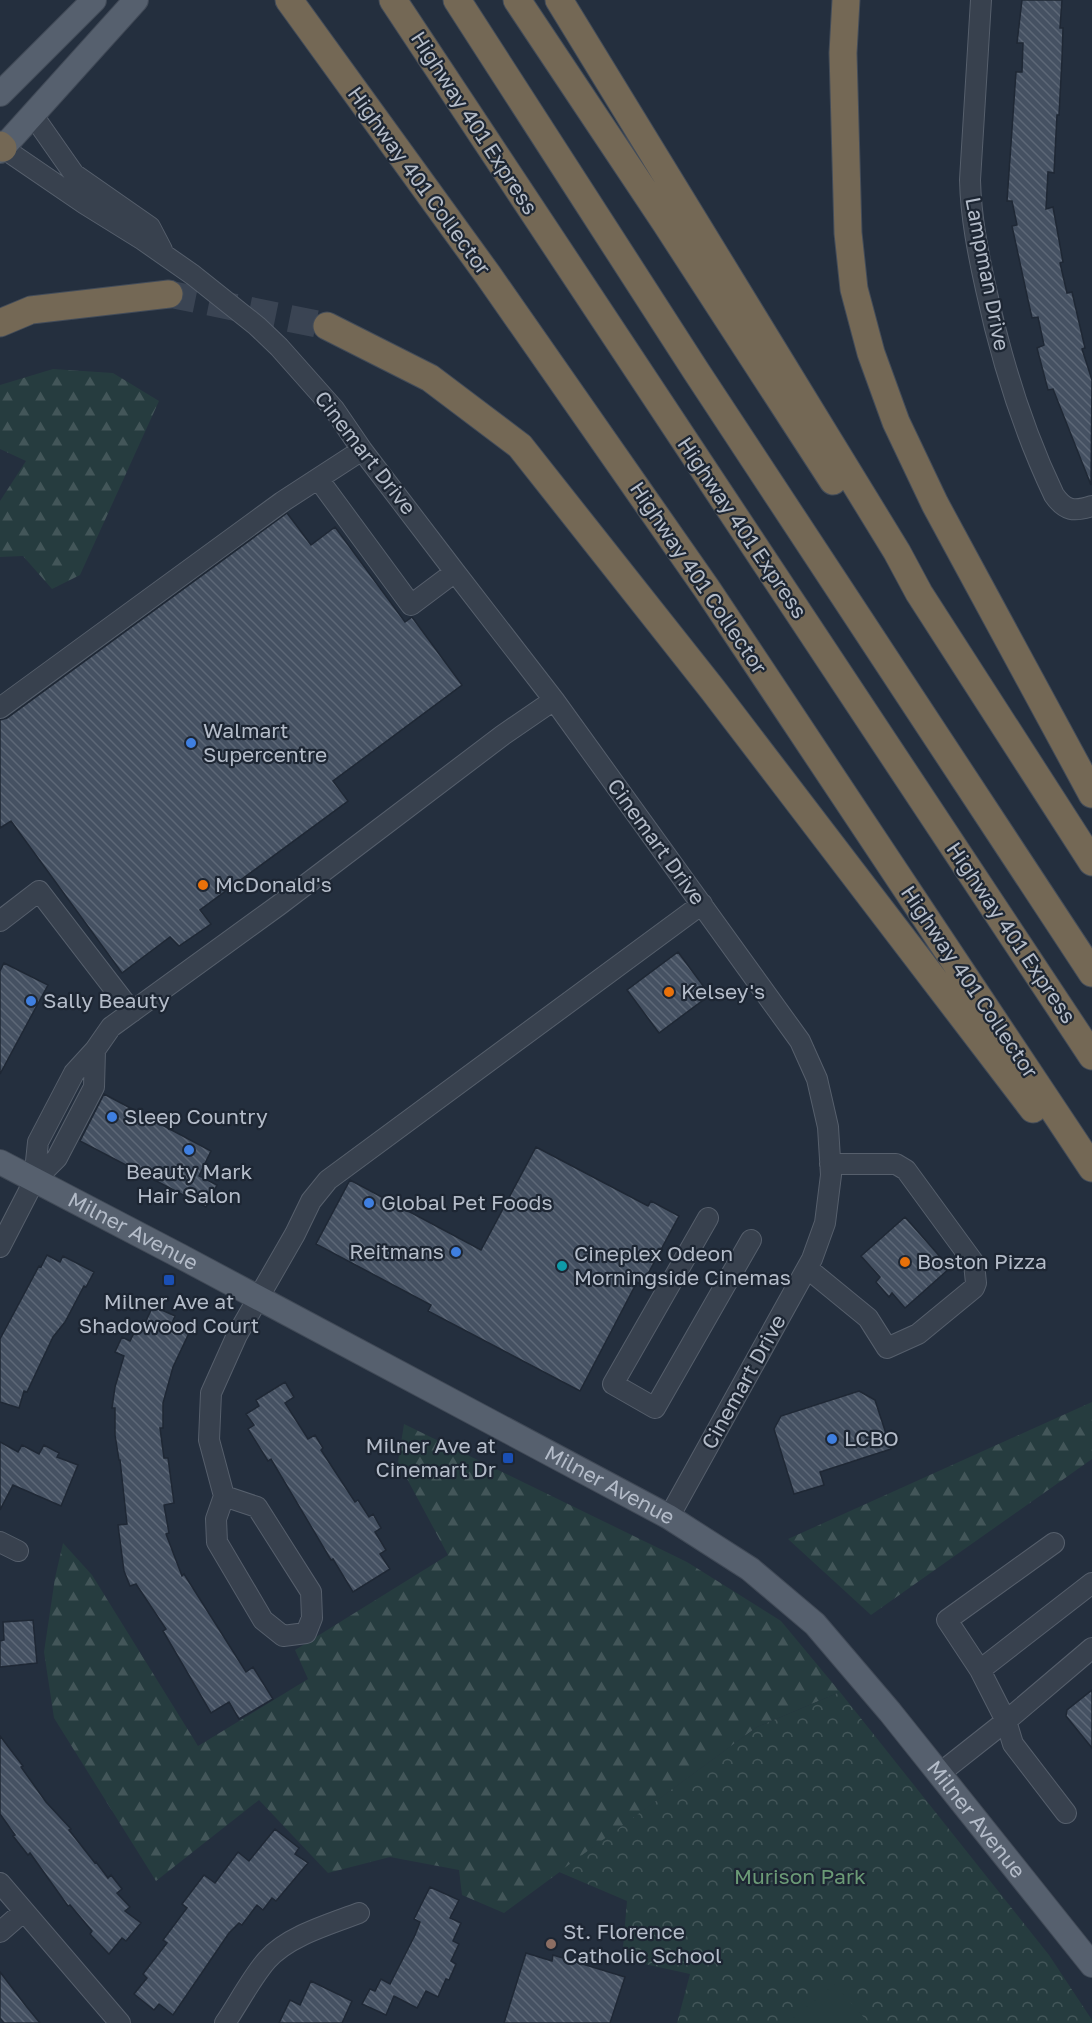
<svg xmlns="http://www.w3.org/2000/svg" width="1092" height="2023" font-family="'Golos Text',sans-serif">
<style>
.forest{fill:url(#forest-firs)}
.park{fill:url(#park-crowns)}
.pitch{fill:#263c3f}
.building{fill:url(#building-back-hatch);stroke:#1f2835;stroke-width:1.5}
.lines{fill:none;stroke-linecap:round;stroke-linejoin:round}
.highway-tunnel{stroke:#3a4453;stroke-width:27;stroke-dasharray:27 14;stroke-linecap:butt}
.minor-casing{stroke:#565f6c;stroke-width:22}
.major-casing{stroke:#414a57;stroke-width:26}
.highway-casing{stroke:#434c59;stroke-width:29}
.minor{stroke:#38414e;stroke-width:20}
.major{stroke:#56606e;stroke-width:24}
.highway{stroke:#746855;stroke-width:27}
.shop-dot{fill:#3f7fe0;stroke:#1d2633;stroke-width:2}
.food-dot{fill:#e8710a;stroke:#1d2633;stroke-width:2}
.culture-dot{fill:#0f9aa8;stroke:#1d2633;stroke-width:2}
.transit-dot{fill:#1a4fb4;stroke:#1d2633;stroke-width:2}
.education-dot{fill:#8d6e63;stroke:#1d2633;stroke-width:2}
.labels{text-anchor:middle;stroke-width:4.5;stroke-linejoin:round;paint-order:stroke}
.street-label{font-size:21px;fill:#b4bcc9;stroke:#1d2633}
.poi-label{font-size:21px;fill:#b4bcc9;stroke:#1d2633;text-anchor:start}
.park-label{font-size:21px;fill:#6b9a76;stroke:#1d2633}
</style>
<defs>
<pattern id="forest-firs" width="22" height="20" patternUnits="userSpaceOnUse" patternTransform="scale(1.5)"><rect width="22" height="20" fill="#263c3f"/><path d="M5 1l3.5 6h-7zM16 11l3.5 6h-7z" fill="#435659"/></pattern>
<pattern id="park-crowns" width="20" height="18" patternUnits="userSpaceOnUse" patternTransform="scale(1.5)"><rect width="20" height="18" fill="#263c3f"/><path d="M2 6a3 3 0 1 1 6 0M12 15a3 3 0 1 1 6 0" fill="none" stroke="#435659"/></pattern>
<pattern id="building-back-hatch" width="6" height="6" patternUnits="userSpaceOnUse" patternTransform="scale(1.5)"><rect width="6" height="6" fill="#455162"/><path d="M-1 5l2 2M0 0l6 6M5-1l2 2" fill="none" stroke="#5d6877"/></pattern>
</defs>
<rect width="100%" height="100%" fill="#242f3e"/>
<!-- forest -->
<path class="forest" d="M53 369 113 373 159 401 80 575 52 589 23 556 0 557V501L26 461 0 449V385Z
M1092 1402V1459L871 1615 788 1539Z
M404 1424 687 1562 781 1621 840 1692 757 1727 504 1913 462 1895 459 1870 390 1857 328 1873 259 1800 156 1881 54 1718 44 1652 55 1578 63 1543 92 1575 198 1746 308 1679 295 1650 448 1555 398 1462Z"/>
<!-- park -->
<path class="park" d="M840 1692 1049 1955 1092 2020V2023H677L690 1974 622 1959 627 1901 559 1872 757 1727Z"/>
<!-- pitch -->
<path class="pitch" d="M834 1984 869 2023H788Z"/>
<!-- building -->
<path class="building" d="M1022 0H1062L1060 28H1063L1062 59 1059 115H1057L1054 173 1048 172 1046 209 1053 207 1063 262 1060 263 1067 293 1072 292 1085 348 1082 349 1092 380 1091 485 1053 389 1048 390 1037 348 1044 345 1038 317 1032 318 1028 300 1012 226 1017 225 1012 201H1007L1016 72H1022L1023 43H1017Z
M287 513 311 545 335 527 405 622 412 617 462 685 333 781 348 801 200 910 211 924 179 946 170 937 122 973 11 821 0 828V720L7 718Z
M678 952 710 995 659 1033 627 990Z
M4 963 48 985 0 1074V971Z
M104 1094 211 1151 199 1176 217 1185 206 1207 80 1141Z
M536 1147 648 1206 651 1201 679 1216 642 1285 637 1282 580 1391 428 1311 431 1305 316 1244 350 1180 481 1250Z
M905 1217 950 1268 905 1308 892 1293 889 1297 876 1282 880 1277 861 1256Z
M47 1255 60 1262 63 1256 94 1272 86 1287 84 1286 65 1322 53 1337 27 1392 24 1391 19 1408 0 1402V1339L39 1266 41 1267Z
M153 1306 175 1316 172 1323 190 1331 173 1367 163 1403V1428H160L164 1458H168L174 1503 164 1505 169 1533 166 1534 182 1576 184 1574 246 1672 253 1667 273 1699 239 1719 229 1702 211 1713 163 1631 166 1629 136 1584 130 1586 124 1571 118 1525 127 1524 120 1460H119L115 1435V1408H112L115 1387 124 1356 115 1352 122 1337 130 1341 139 1323 144 1325Z
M285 1382 294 1397 285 1403 308 1439 315 1435 323 1448 321 1450 355 1502 358 1500 369 1517 373 1514 381 1528 375 1532 386 1550 380 1554 390 1569 353 1592 333 1559 331 1560 271 1459 268 1461 248 1429 254 1425 246 1414 259 1406 256 1400Z
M859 1391 875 1400 891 1449 820 1472 824 1485 794 1494 774 1429 781 1416Z
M0 1442 18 1452 22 1445 39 1454 44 1445 59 1453 57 1457 78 1465 61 1506 13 1485 0 1510Z
M33 1620 37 1663 0 1667V1641L4 1640 3 1622Z
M1092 1690V1748L1066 1716 1067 1710Z
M0 1736 23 1766 21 1767 46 1802 71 1829 69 1830 95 1863 96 1862 108 1878 111 1875 122 1889 117 1893 130 1907 125 1911 141 1923 126 1941 122 1938 109 1954 90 1934 92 1931 70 1905 68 1906 30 1853 28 1855 13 1836 15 1835 0 1814Z
M275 1829 299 1848 295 1854 308 1863 276 1901 272 1898 263 1910 257 1905 242 1925 239 1923 229 1933 173 2015 159 2004 154 2010 134 1994 147 1978 143 1974 167 1943 163 1940 187 1908 182 1904 204 1875 215 1883 238 1852 249 1861Z
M430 1887 459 1900 450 1918 461 1923 453 1941 459 1944 451 1961 456 1964 449 1980 446 1979 438 1997 426 1991 417 2008 394 1996 386 2015 362 2004 370 1989 375 1991 381 1979 390 1984 415 1935 420 1922 414 1919Z
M526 1953 552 1961 553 1955 625 1977 610 2023H504Z
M0 1972 26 2006 40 2023H4L0 2018Z
M311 1981 352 2001 342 2023H279L290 2000 300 2005Z"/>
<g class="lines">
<!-- highway-tunnel -->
<path class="highway-tunnel" d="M169 294 327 326"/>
<!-- minor casing -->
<g class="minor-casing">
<path id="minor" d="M981 0 970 180C971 218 978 253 986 289 1001 359 1023 430 1054 495 1065 511 1074 512 1092 506
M32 114 74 174 150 227 162 250
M3 148 85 204 143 240 193 275 257 326 279 347 334 409 362 450 455 572 554 700 800 1041 817 1079 828 1127 831 1175 825 1223 812 1259 669 1517
M319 480 411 605 455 572
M0 708 282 502 362 450
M0 921 39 891 132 1012
M34 1181 38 1142 74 1073 95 1050 111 1027 279 905 503 735 554 700
M708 1218 613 1384 655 1408 751 1240
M0 1247 34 1181 57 1158 94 1087 95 1050
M807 1268 868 1318 887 1348 918 1334 974 1288 976 1283 974 1263 906 1170 896 1164H830
M224 1496 216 1519 217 1542 263 1620 283 1636 306 1633 312 1618 311 1592 257 1507 224 1496 209 1440 211 1393 237 1335 295 1234 311 1201 328 1180 702 904
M0 1542 18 1551
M1054 1543 947 1620 980 1670 1006 1721 1013 1744 1066 1813
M980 1670 1092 1583
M939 1774 1006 1721 1092 1648
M0 1883 120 2023
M0 1932 23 1912
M225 2023C238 2004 252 1977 267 1960 288 1936 330 1924 359 1913"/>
</g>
<!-- major casing -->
<g class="major-casing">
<g id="major">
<path d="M0 94 94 0"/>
<path d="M0 151 136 0"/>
<path id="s1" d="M0 1162 180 1256 669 1517 750 1569 815 1624 890 1712 1092 1965"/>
</g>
</g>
<!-- highway casing -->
<g class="highway-casing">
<path id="highway" d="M289 0 488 275 707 589 1092 1168
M393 0 1092 1056
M457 0 696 371 1092 973
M517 0 665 222 833 481
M559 0 897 552 919 593 1092 862
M846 0 843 53 848 233 854 289 871 353 896 422 935 504 1092 794
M0 145 3 148
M0 323 31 310 169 294
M327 326 430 378 520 446 713 690 1033 1109"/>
</g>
<!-- minor -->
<use href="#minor" class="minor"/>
<!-- major -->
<use href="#major" class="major"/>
<!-- highway -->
<use href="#highway" class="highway"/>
</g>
<!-- markers -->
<g class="shop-dot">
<circle cx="191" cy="743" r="6"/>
<circle cx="31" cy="1001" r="6"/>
<circle cx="112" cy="1117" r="6"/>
<circle cx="189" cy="1150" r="6"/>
<circle cx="369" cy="1203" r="6"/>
<circle cx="456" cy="1252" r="6"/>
<circle cx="832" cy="1439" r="6"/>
</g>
<g class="food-dot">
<circle cx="203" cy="885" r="6"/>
<circle cx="669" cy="992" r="6"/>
<circle cx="905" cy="1262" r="6"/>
</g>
<circle class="culture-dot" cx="562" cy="1266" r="6"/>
<g class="transit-dot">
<rect x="163" y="1274" width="12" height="12" rx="3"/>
<rect x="502" y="1452" width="12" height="12" rx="3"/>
</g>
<circle class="education-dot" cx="551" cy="1944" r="6"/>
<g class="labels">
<!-- street labels -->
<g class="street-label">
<text transform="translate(474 123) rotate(57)" y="7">Highway 401 Express</text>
<text transform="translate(419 181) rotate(54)" y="7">Highway 401 Collector</text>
<text transform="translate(987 274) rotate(79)" y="7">Lampman Drive</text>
<text transform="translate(365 453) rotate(52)" y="7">Cinemart Drive</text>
<text transform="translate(742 528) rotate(56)" y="7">Highway 401 Express</text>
<text transform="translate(698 578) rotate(56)" y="7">Highway 401 Collector</text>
<text transform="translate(656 842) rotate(54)" y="7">Cinemart Drive</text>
<text transform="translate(1011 933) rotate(56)" y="7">Highway 401 Express</text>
<text transform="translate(969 982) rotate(56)" y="7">Highway 401 Collector</text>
<text dy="7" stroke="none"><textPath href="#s1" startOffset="150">Milner Avenue</textPath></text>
<text transform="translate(744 1382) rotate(-61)" y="7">Cinemart Drive</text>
<text dy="7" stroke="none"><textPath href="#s1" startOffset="690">Milner Avenue</textPath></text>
<text dy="7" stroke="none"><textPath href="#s1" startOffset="1192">Milner Avenue</textPath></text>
</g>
<!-- poi labels -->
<g class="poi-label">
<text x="203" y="738">Walmart<tspan x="203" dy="24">Supercentre</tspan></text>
<text x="215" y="892">McDonald's</text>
<text x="681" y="999">Kelsey's</text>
<text x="43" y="1008">Sally Beauty</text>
<text x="124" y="1124">Sleep Country</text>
<text x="189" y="1179" text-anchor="middle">Beauty Mark<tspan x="189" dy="24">Hair Salon</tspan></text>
<text x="381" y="1210">Global Pet Foods</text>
<text x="444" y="1259" text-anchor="end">Reitmans</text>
<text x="574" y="1261">Cineplex Odeon<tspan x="574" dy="24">Morningside Cinemas</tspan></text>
<text x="917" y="1269">Boston Pizza</text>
<text x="169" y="1309" text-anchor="middle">Milner Ave at<tspan x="169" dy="24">Shadowood Court</tspan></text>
<text x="844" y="1446">LCBO</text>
<text x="496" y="1453" text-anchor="end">Milner Ave at<tspan x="496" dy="24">Cinemart Dr</tspan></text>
<text x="563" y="1939">St. Florence<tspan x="563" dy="24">Catholic School</tspan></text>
</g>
<!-- park labels -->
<g class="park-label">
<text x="800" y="1884">Murison Park</text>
</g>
</g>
</svg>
